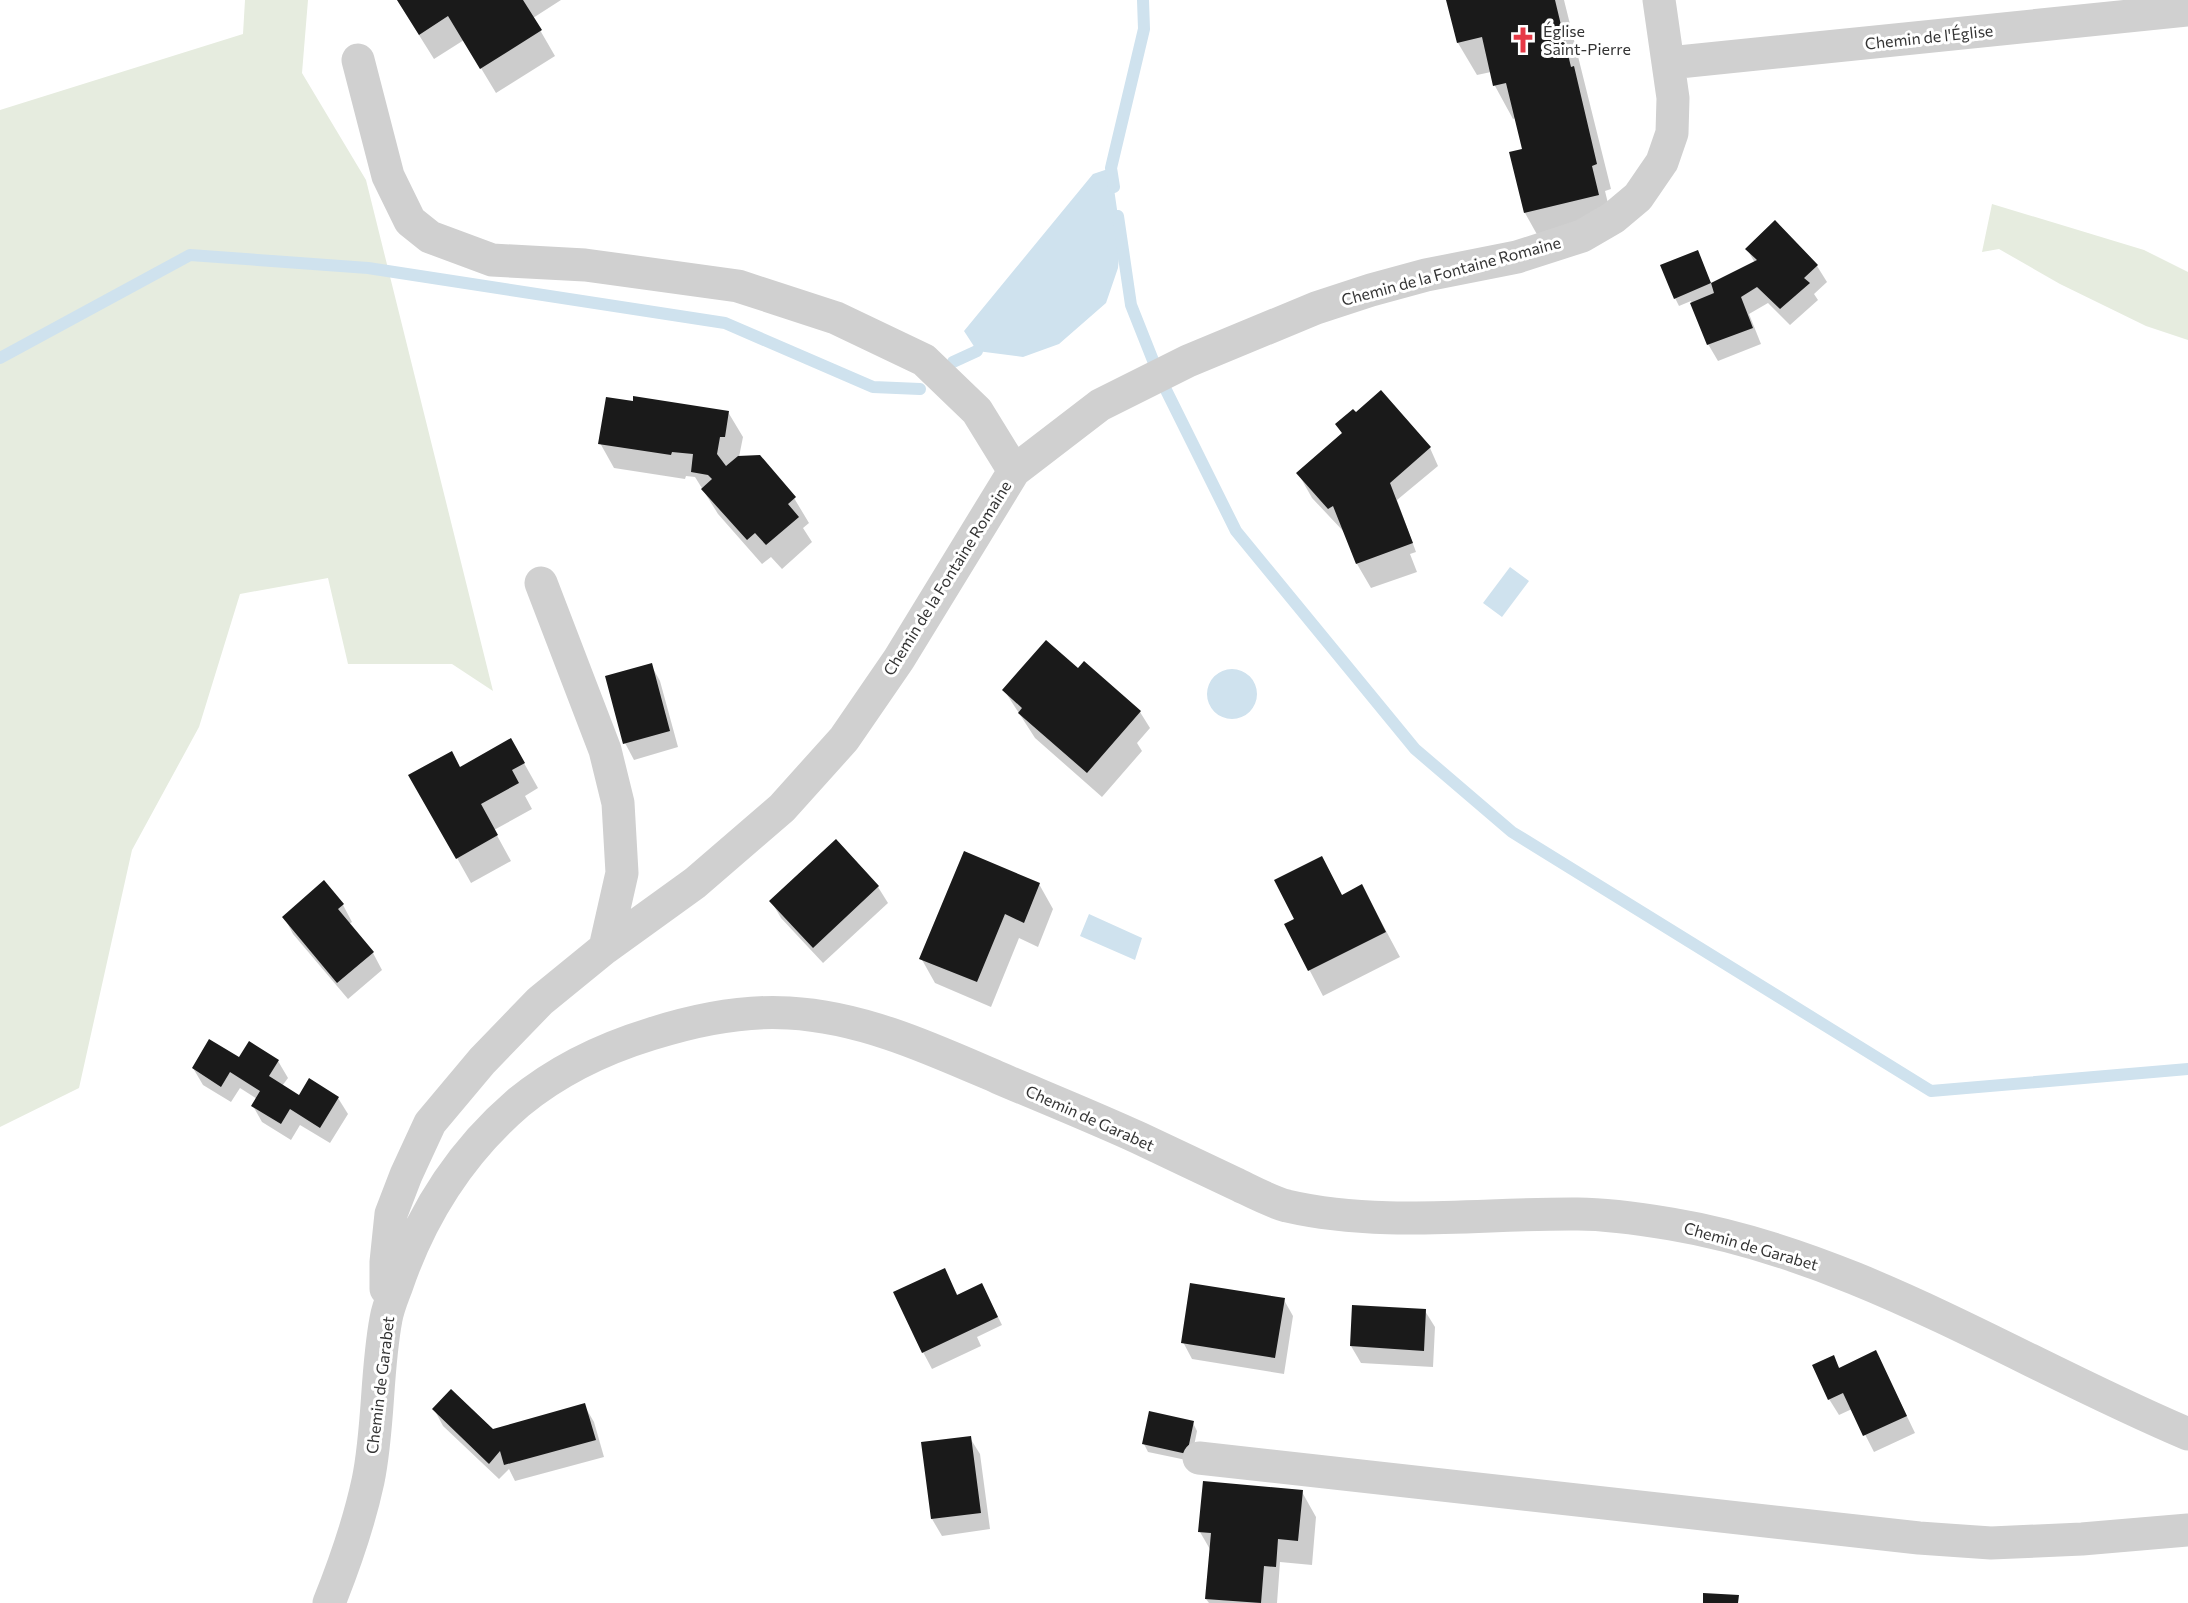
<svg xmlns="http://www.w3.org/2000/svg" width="2188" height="1603" font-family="Commissioner,sans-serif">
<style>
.green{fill:#e6ecdf}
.water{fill:#cfe2ee}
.shadow{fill:#0003}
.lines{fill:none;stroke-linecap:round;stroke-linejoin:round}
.stream{stroke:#cfe2ee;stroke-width:12}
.building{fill:#1a1a1a}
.minor{stroke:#d0d0d0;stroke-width:33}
.labels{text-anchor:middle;stroke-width:6;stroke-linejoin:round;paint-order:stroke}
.poi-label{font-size:16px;fill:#333;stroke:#fff;text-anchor:start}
.street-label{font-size:16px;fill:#333;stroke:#fff}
</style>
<rect width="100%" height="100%" fill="#fff"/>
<!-- green -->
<path class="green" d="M245 0H308L302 73 366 180 493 691 452 664H348L328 578 240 594 199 727 132 850 79 1088 0 1127V110L243 34Z
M1992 204 2144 250 2188 272V340L2146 326 2060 284 1999 249 1982 252Z"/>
<!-- water -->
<path class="water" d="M1111 168 1121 237 1118 268 1106 303 1059 344 1023 357 977 351 964 331 1093 174Z
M1510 567 1529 581 1502 617 1483 603Z
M1207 694a25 25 0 1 1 50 0a25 25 0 1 1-50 0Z
M1089 914 1142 938 1135 960 1080 936Z"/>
<!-- shadow -->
<path class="shadow" d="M397 0H561L533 18 555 56 496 93 464 40 434 59Z
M1448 0H1564L1611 189 1605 191 1612 220 1539 238 1525 213 1511 154 1524 150 1516 118 1513 119 1495 86 1491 72 1477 75 1458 43Z
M1747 249 1817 266 1827 282 1814 294 1818 300 1790 325 1768 303 1749 314 1761 344 1718 361 1708 344 1691 301 1679 306 1675 298 1701 260 1711 284 1755 263Z
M1381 392 1430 448 1438 466 1397 500 1416 552 1410 554 1417 572 1371 588 1357 564 1345 533 1312 498 1298 473 1343 435 1337 425 1355 415Z
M728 412 743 437 739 457 794 498 809 523 803 528 812 542 782 569 771 557 762 564 718 514 695 477 686 476 685 479 614 468 600 443Z
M651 665 660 681 678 747 634 760 625 743Z
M1079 670 1140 712 1150 728 1137 743 1142 751 1102 797 1035 738 1004 690Z
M511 740 538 788 525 796 532 809 494 830 511 861 471 883 411 776 460 768Z
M324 882 343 905 352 922 349 924 373 953 382 970 348 999 293 934 284 917Z
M1039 884 1053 909 1038 947 1019 938 991 1007 935 983 921 958Z
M1362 886 1400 957 1323 996 1286 925Z
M878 887 888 903 823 963 781 918 771 901Z
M239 1059 278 1061 288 1078 282 1086 299 1097 338 1098 348 1114 330 1143 300 1125 291 1140 262 1122 253 1106 257 1099 240 1088 231 1102 203 1085 193 1068Z
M944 1270 958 1296 986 1293 1002 1325 977 1337 981 1346 932 1369 923 1352Z
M1284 1300 1293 1316 1284 1374 1192 1359 1183 1342Z
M1425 1311 1435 1327 1433 1367 1361 1363 1351 1346Z
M1876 1352 1915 1433 1874 1452 1852 1409 1839 1415 1829 1399 1833 1357 1840 1369Z
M584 1405 594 1422 604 1457 515 1481 509 1469 499 1479 443 1426 434 1409 493 1430Z
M1193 1423 1197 1431 1191 1461 1148 1452 1144 1444Z
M970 1438 980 1454 990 1529 942 1536 932 1519 922 1444Z
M1302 1492 1316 1517 1312 1565 1280 1562 1277 1603H1209L1206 1599 1211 1551 1200 1532Z"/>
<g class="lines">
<!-- stream -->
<path class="stream" d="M1114 187 1111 168 1144 29 1143 0
M1118 216 1131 305 1156 368
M0 358 190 255 368 268 725 323 873 387 920 389
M953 362 977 351
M1164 386 1236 531 1415 749 1512 832 1931 1091 2188 1069"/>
</g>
<!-- building -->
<path class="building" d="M397 0H523L542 30 480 69 448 16 419 35Z
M1446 0H1555L1571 67 1574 66 1597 164 1592 166 1599 195 1524 213 1509 152 1522 149 1506 83 1493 86 1482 37 1457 43Z
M1775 220 1818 265 1804 278 1810 283 1780 309 1757 287 1741 297 1753 328 1707 345 1690 303 1714 293 1711 283 1757 260 1745 249Z
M1698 250 1711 283 1674 299 1660 265Z
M1381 390 1431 447 1390 483 1413 543 1356 564 1333 506 1328 509 1296 473 1342 433 1335 424 1353 409 1356 412Z
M633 396 729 411 725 437H720L717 454 726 466 738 456 760 455 796 497 788 504 799 517 766 545 755 533 747 540 701 489 712 479 708 475 691 472 693 454 672 452 671 455 598 444 606 397 633 401Z
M1046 640 1078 668 1084 661 1141 711 1087 773 1018 713 1022 708 1002 690Z
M652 663 670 731 623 744 605 676Z
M511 738 525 763 512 770 519 783 481 804 498 835 456 859 408 775 452 751 460 767Z
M836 839 879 886 813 948 769 901Z
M964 851 1040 883 1024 923 1005 914 977 982 919 959Z
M1322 856 1342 895 1362 884 1386 932 1308 971 1284 924 1294 919 1274 880Z
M324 880 344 904 338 909 374 952 337 983 282 917Z
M209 1039 239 1057 249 1041 279 1060 269 1076 299 1095 309 1078 339 1097 320 1128 290 1109 281 1124 251 1106 260 1091 230 1072 221 1087 192 1068Z
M945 1268 957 1295 982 1283 998 1317 922 1353 893 1292Z
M1190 1283 1285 1298 1275 1358 1181 1343Z
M1352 1305 1426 1309 1424 1351 1350 1346Z
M1876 1350 1907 1416 1863 1436 1843 1393 1828 1400 1812 1365 1834 1355 1839 1368Z
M451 1389 493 1429 585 1403 596 1440 504 1465 500 1451 489 1464 432 1409Z
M1149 1411 1194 1421 1187 1454 1142 1444Z
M971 1436 981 1513 931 1519 921 1442Z
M1203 1481 1303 1490 1298 1541 1278 1539 1276 1567 1264 1566 1261 1603 1205 1599 1211 1533 1198 1532Z
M1703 1593 1739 1595 1738 1603H1703Z"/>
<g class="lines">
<!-- minor -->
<path class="minor" d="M358 60 388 176 410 221 430 237 492 260 585 265 738 286 836 318 924 360 977 411 1014 471
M1669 63 2188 10
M541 583 605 750 618 803 622 873 605 948
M386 1289V1262L391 1214 406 1175 430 1123 482 1061 540 1001 605 948 695 883 782 808 844 739 899 659 1014 471 1100 405 1188 361 1316 308 1371 290 1426 275 1517 257 1582 236 1613 218 1638 197 1662 162 1672 133 1673 98 1659 0
M1199 1458 1919 1538 1991 1543 2082 1539 2188 1530
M329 1603C345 1563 359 1523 368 1481 379 1428 376 1372 386 1319 388 1307 393 1296 397 1285 421 1215 461 1152 518 1103 558 1070 602 1049 651 1034 695 1020 742 1010 789 1013 863 1017 932 1049 999 1078 1046 1098 1093 1117 1139 1138 1171 1153 1202 1168 1234 1183 1251 1191 1269 1201 1287 1206 1382 1228 1482 1213 1578 1214 1608 1214 1641 1219 1671 1224 1856 1255 2017 1362 2188 1434"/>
</g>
<!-- icons -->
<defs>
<g id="church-bare" transform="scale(2.07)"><path d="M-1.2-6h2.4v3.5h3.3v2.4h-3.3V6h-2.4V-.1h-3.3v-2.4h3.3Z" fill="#e63946" stroke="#fff" stroke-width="2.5" paint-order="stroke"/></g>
</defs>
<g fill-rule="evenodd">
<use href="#church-bare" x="1523" y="40"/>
</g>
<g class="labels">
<!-- poi labels -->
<g class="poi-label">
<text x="1543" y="37">Église<tspan x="1543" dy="18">Saint-Pierre</tspan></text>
</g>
<!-- street labels -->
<g class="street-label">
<text transform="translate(1929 37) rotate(-6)" y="6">Chemin de l'Église</text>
<text transform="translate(1451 271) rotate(-15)" y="6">Chemin de la Fontaine Romaine</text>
<text transform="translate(947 578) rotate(-58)" y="6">Chemin de la Fontaine Romaine</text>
<text transform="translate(1090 1118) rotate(24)" y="6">Chemin de Garabet</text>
<text transform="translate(1751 1246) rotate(16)" y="6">Chemin de Garabet</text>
<text transform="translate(380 1385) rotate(-83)" y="6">Chemin de Garabet</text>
</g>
</g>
</svg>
